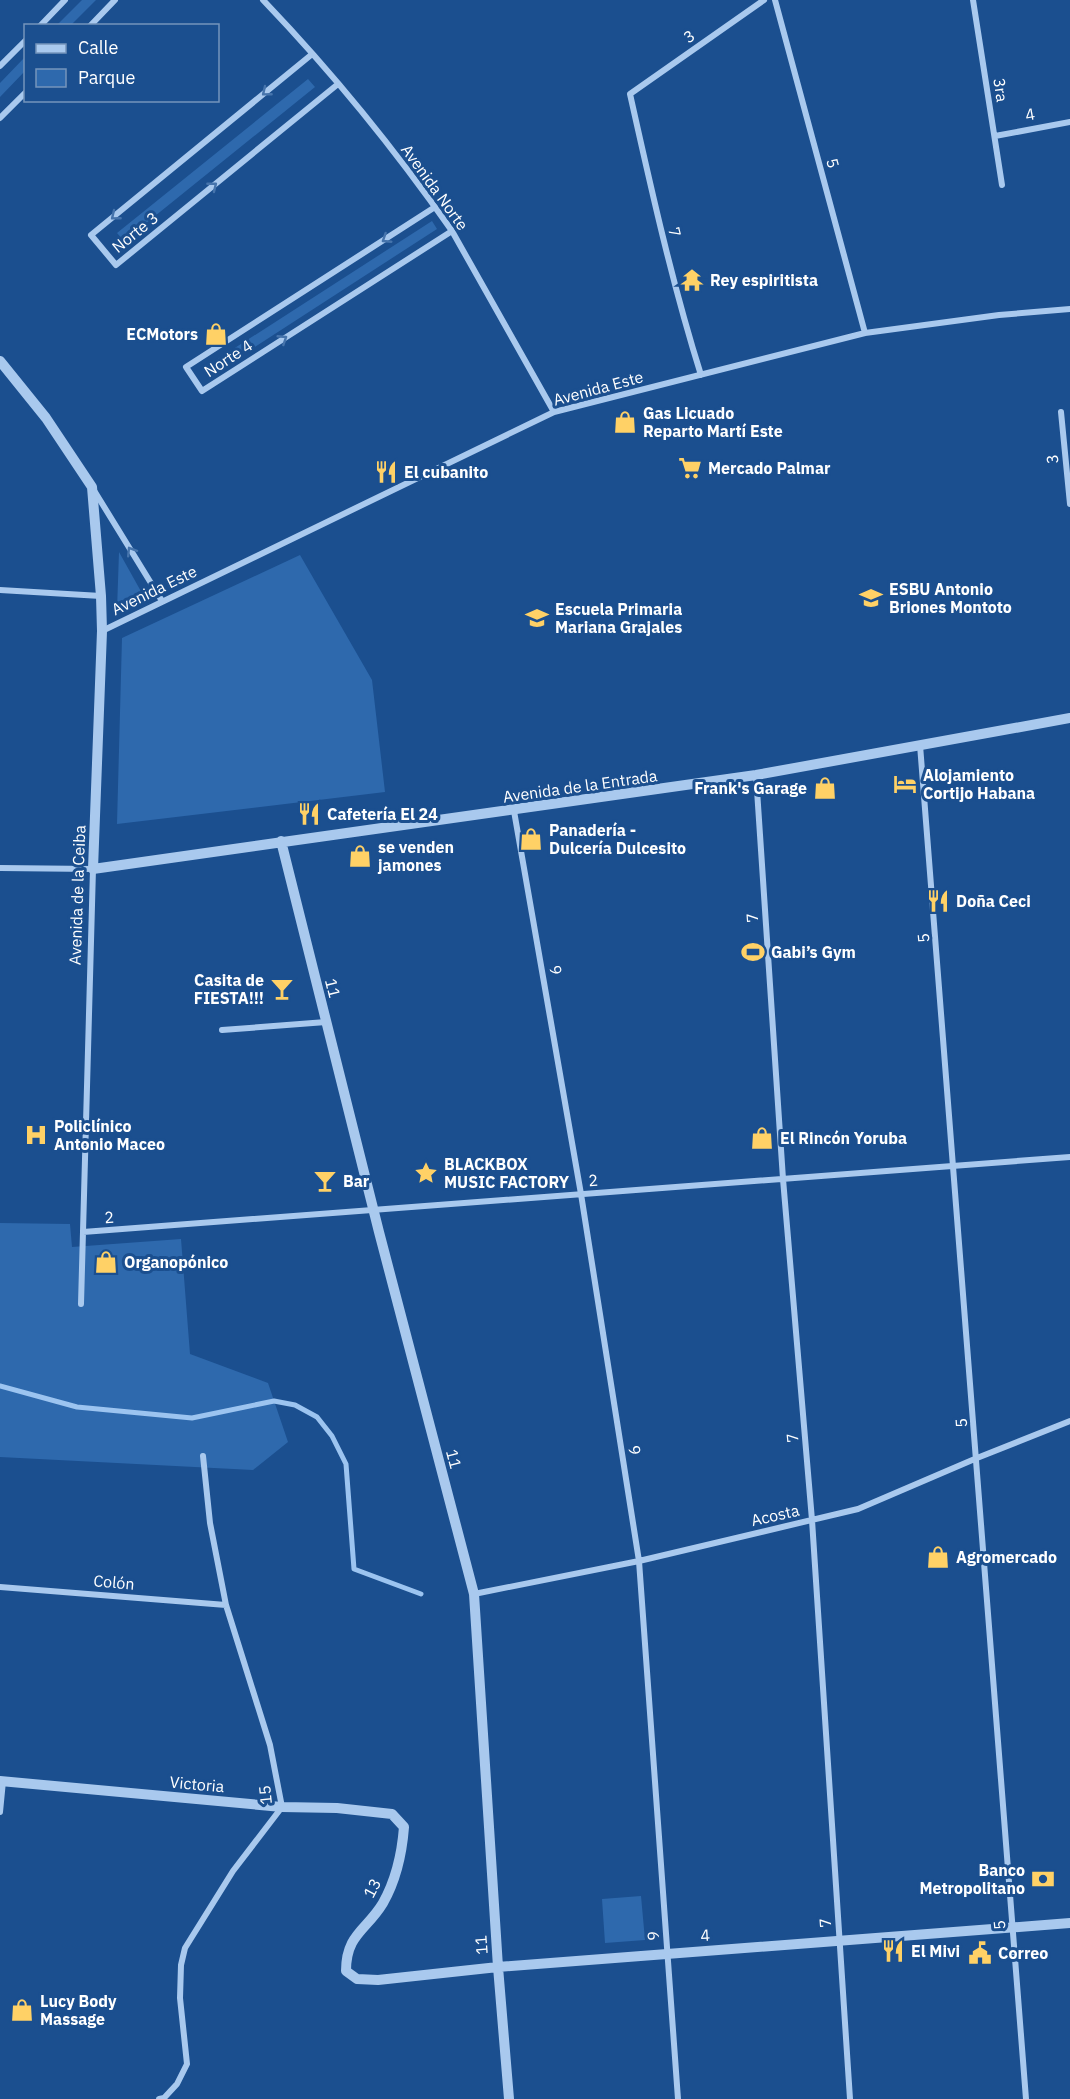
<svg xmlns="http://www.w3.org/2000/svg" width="1070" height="2099" font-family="'IBM Plex Sans',sans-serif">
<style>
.green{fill:#2e69ad}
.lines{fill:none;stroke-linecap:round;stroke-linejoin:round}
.stream{stroke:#9cc4f0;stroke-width:5}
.minor{stroke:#a9c9ee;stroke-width:6}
.tertiary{stroke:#a9c9ee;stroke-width:10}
.oneway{stroke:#4674ac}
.labels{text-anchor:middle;stroke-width:6;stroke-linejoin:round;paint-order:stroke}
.street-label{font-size:16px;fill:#fff;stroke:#1b4f8f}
.poi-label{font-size:16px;font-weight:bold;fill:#fff;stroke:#1b4f8f;text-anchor:start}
</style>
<rect width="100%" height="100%" fill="#1b4f8f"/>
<!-- green -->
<path class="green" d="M82 0H96L71 25H57Z
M25 57V71L0 97V83Z
M308 79 315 87 124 241 117 233Z
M432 221 437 229 216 372 210 364Z
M119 552 143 595 117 610Z
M300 555 372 680 385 792 117 824 122 638Z
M0 1223 70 1224 72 1247 181 1239 190 1354 268 1383 288 1442 253 1470 0 1457Z
M641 1896 645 1940 605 1943 602 1899Z"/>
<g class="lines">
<!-- stream -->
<path class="stream" d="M0 1386 77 1407 192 1418 274 1401 295 1405 317 1417 332 1436 346 1464 354 1569 421 1594"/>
<!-- minor -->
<path class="minor" d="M263 0C331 71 396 151 452 231L554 412
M775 0 865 333
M973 0 1002 185
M40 26 65 0
M90 26 115 0
M311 55 91 235 116 265 338 84
M0 66 26 40
M0 118 26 92
M995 136 1070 122
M435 207 186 367 202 391 452 231
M701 375C672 283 651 188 630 94L764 0
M1061 412 1070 504
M95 492 162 601
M0 590 101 596
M102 631 554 412 865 333 999 315 1070 309
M920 745 1026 2099
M756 775 783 1179 812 1520 850 2099
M514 811 581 1194 639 1561 678 2099
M0 868 93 869 81 1304
M222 1030 326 1022
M83 1232 1070 1157
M0 1587 226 1605
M474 1594 639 1561 858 1509 977 1458 1070 1421
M0 1812 3 1781
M159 2099 164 2098 177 2084 187 2064 180 1998 181 1965 185 1948 233 1871 282 1807 270 1745 226 1605 210 1523 203 1456"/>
<!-- tertiary -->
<path class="tertiary" d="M0 361 46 418 92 487 101 596 102 631 93 869 756 775 1070 718
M281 841 379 1232 474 1594 498 1967 509 2099
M0 1781 282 1807 337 1808 392 1814 404 1827C402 1853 396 1880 383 1903 367 1930 346 1934 346 1971L357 1979 378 1980 498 1967 1070 1923"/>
</g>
<!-- one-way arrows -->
<defs><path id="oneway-chevron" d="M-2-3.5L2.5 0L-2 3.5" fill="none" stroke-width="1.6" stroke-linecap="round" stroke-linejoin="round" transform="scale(1.5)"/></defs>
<g class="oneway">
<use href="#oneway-chevron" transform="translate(266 92) rotate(141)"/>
<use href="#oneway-chevron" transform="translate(213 186) rotate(-39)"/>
<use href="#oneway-chevron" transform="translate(115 216) rotate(141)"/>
<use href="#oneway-chevron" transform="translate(386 239) rotate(147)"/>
<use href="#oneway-chevron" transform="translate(283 339) rotate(-33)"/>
<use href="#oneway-chevron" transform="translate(131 551) rotate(-122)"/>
</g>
<!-- icons -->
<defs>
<g id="temple-bare" transform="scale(1.8)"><path d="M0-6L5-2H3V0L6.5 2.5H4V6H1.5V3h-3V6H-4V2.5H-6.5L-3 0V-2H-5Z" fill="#ffd166" stroke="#1b4f8f" stroke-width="2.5" paint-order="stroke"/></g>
<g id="shop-bare" transform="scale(1.8)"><path d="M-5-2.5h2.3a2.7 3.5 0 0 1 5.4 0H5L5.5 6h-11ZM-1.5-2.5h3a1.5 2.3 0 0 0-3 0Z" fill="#ffd166" stroke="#1b4f8f" stroke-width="2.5" paint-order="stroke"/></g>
<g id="supermarket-bare" transform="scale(1.8)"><path d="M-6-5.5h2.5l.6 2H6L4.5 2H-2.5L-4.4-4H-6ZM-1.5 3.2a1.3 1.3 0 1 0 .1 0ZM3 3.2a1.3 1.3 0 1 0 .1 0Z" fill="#ffd166" stroke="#1b4f8f" stroke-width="2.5" paint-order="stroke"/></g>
<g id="restaurant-bare" transform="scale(1.8)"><path d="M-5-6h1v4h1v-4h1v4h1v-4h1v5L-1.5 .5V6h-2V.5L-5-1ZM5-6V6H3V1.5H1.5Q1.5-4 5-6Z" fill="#ffd166" stroke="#1b4f8f" stroke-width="2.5" paint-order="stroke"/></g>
<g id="school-bare" transform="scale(1.8)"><path d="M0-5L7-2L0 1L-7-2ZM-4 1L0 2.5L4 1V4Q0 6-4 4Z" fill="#ffd166" stroke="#1b4f8f" stroke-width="2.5" paint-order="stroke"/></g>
<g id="hotel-bare" transform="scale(1.8)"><path d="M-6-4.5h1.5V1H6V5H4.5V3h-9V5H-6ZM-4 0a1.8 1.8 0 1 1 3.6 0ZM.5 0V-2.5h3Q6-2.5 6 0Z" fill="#ffd166" stroke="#1b4f8f" stroke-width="2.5" paint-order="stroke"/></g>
<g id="stadium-bare" transform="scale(1.8)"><path d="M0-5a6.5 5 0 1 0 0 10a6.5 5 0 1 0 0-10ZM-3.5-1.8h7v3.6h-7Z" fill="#ffd166" stroke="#1b4f8f" stroke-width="2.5" paint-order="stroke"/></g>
<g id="bar-bare" transform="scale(1.8)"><path d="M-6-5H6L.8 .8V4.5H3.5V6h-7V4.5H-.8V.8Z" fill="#ffd166" stroke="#1b4f8f" stroke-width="2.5" paint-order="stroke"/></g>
<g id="hospital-bare" transform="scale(1.8)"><path d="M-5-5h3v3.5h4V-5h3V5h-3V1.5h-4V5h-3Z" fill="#ffd166" stroke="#1b4f8f" stroke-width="2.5" paint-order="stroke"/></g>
<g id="sight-bare" transform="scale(1.8)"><path d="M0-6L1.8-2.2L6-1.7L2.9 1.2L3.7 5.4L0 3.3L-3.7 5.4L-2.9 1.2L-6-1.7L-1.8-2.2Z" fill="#ffd166" stroke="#1b4f8f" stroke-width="2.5" paint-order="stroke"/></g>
<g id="bank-bare" transform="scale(1.8)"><path d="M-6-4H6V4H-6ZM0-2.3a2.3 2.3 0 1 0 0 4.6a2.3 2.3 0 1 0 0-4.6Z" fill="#ffd166" stroke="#1b4f8f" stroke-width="2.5" paint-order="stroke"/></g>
<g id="civic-bare" transform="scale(1.8)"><path d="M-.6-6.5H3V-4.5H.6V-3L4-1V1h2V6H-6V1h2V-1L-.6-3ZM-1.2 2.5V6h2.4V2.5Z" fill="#ffd166" stroke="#1b4f8f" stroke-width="2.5" paint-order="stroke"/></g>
</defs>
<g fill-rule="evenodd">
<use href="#temple-bare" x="692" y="280"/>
<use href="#shop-bare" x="216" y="334"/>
<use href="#shop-bare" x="625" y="422"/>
<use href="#supermarket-bare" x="690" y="468"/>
<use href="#restaurant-bare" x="386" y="472"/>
<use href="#school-bare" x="871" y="598"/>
<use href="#school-bare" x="537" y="618"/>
<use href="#hotel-bare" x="905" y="784"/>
<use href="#shop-bare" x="825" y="788"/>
<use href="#restaurant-bare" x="309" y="814"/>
<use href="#shop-bare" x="531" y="839"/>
<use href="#shop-bare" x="360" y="856"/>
<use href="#restaurant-bare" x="938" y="901"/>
<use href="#stadium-bare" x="753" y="952"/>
<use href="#bar-bare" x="282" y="989"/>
<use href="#hospital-bare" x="36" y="1135"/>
<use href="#shop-bare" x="762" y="1138"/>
<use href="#sight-bare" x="426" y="1173"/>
<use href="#bar-bare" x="325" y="1181"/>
<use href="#shop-bare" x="106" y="1262"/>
<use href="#shop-bare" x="938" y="1557"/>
<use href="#bank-bare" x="1043" y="1879"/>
<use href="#restaurant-bare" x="893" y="1951"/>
<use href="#civic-bare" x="980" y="1953"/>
<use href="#shop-bare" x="22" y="2010"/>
</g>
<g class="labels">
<!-- street labels -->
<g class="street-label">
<text transform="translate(689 36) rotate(-35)" y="6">3</text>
<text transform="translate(1001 90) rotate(81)" y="6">3ra</text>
<text transform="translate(1030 114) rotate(-10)" y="6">4</text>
<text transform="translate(833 163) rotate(75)" y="6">5</text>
<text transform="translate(435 187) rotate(54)" y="6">Avenida Norte</text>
<text transform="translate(135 232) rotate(-39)" y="6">Norte 3</text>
<text transform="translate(675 232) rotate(76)" y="6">7</text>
<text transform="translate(228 358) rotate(-33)" y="6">Norte 4</text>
<text transform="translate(598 388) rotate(-15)" y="6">Avenida Este</text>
<text transform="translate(1052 459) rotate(-96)" y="6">3</text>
<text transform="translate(154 590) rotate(-26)" y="6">Avenida Este</text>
<text transform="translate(580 786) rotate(-8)" y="6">Avenida de la Entrada</text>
<text transform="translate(77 895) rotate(-88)" y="6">Avenida de la Ceiba</text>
<text transform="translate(752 918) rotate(-94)" y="6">7</text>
<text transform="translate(923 938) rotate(-95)" y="6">5</text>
<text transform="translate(556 970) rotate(80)" y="6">9</text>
<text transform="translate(333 988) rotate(76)" y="6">11</text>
<text transform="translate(593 1180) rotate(-4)" y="6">2</text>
<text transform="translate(109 1217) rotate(-4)" y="6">2</text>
<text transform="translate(961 1423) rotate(-94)" y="6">5</text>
<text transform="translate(792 1438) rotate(-95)" y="6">7</text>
<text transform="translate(635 1450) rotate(81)" y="6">9</text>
<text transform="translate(454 1459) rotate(75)" y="6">11</text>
<text transform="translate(775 1515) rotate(-13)" y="6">Acosta</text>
<text transform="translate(114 1582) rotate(5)" y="6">Colón</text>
<text transform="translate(197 1784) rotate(5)" y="6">Victoria</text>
<text transform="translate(265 1795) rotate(-96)" y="6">15</text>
<text transform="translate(372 1888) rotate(-62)" y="6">13</text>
<text transform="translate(825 1923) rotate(-94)" y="6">7</text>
<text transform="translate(999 1925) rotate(-95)" y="6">5</text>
<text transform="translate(705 1935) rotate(-4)" y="6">4</text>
<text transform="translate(653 1936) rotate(-94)" y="6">9</text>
<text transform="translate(481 1945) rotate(-94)" y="6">11</text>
</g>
<!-- poi labels -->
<g class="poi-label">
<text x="710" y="286">Rey espiritista</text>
<text x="198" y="340" text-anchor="end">ECMotors</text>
<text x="643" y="419">Gas Licuado<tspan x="643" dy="18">Reparto Martí Este</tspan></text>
<text x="708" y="474">Mercado Palmar</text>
<text x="404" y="478">El cubanito</text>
<text x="889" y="595">ESBU Antonio<tspan x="889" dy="18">Briones Montoto</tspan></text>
<text x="555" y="615">Escuela Primaria<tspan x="555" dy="18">Mariana Grajales</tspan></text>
<text x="923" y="781">Alojamiento<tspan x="923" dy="18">Cortijo Habana</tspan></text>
<text x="807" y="794" text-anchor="end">Frank's Garage</text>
<text x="327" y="820">Cafetería El 24</text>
<text x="549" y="836">Panadería -<tspan x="549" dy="18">Dulcería Dulcesito</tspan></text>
<text x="378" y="853">se venden<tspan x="378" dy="18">jamones</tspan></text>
<text x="956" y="907">Doña Ceci</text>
<text x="771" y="958">Gabi’s Gym</text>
<text x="264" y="986" text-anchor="end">Casita de<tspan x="264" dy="18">FIESTA!!!</tspan></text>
<text x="54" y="1132">Policlínico<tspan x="54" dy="18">Antonio Maceo</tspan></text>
<text x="780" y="1144">El Rincón Yoruba</text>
<text x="444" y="1170">BLACKBOX<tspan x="444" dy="18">MUSIC FACTORY</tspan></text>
<text x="343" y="1187">Bar</text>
<text x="124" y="1268">Organopónico</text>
<text x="956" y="1563">Agromercado</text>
<text x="1025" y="1876" text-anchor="end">Banco<tspan x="1025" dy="18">Metropolitano</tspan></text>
<text x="911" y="1957">El Mivi</text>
<text x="998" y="1959">Correo</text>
<text x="40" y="2007">Lucy Body<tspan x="40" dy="18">Massage</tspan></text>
</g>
</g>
<!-- legend -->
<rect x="24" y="24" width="195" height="78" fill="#1b4f8f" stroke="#7695bc" stroke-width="1.5"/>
<rect x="36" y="44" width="30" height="9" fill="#a9c9ee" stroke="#7695bc" stroke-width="1.5"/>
<text x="78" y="54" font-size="18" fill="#ffffff">Calle</text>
<rect x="36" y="69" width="30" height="18" fill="#2e69ad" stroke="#7695bc" stroke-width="1.5"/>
<text x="78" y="84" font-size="18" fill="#ffffff">Parque</text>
</svg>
